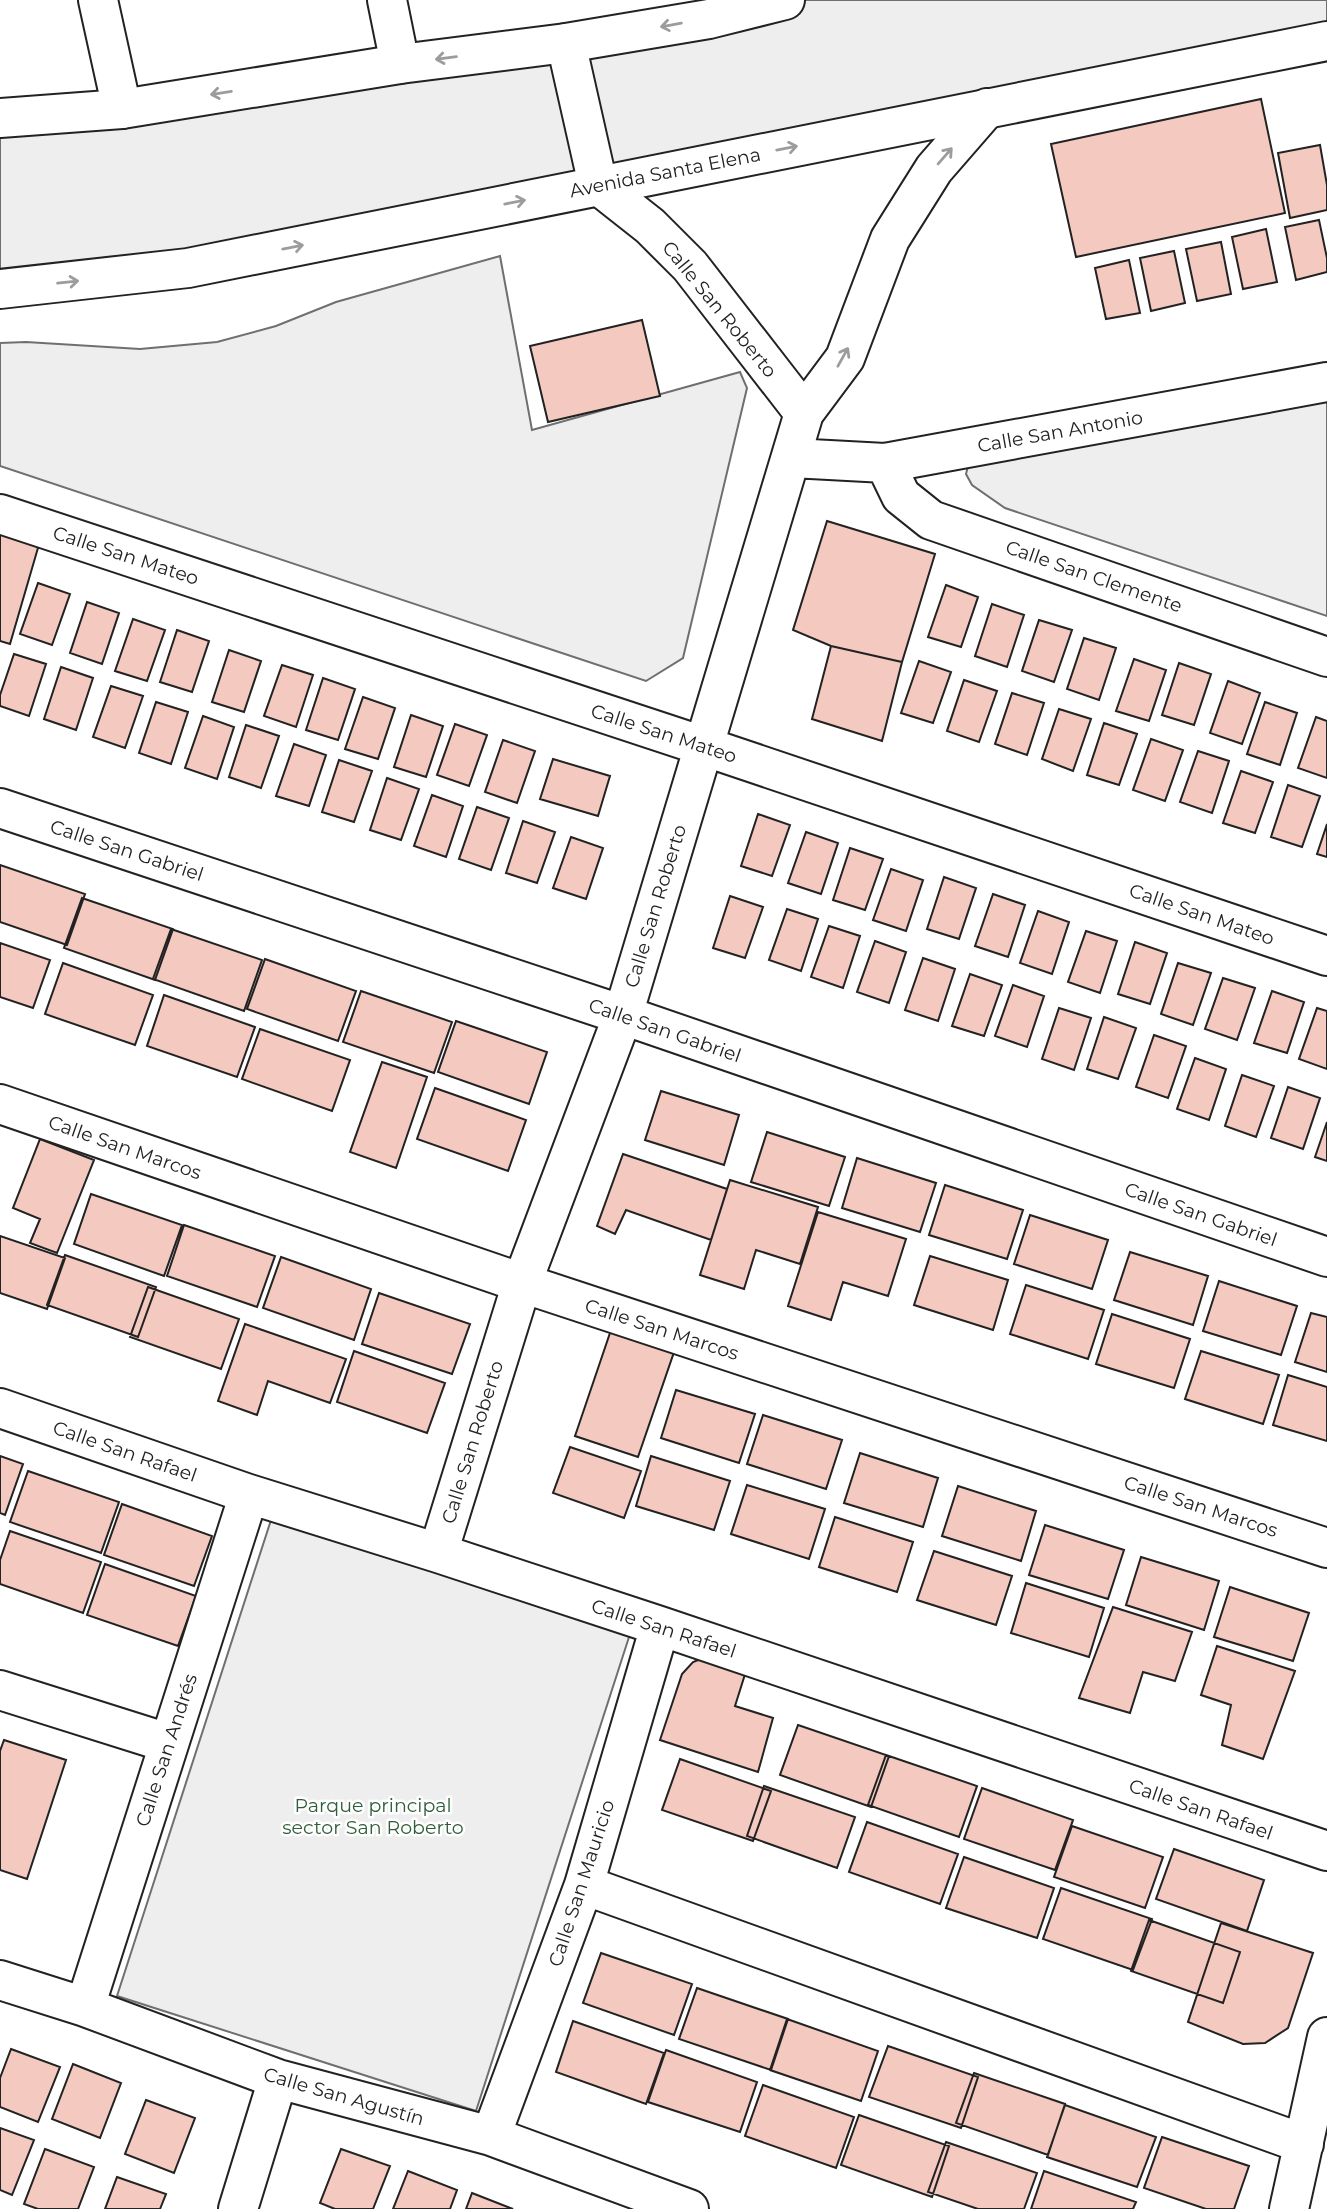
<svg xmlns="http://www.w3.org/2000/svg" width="1327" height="2209" font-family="Montserrat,sans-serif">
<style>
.green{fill:#eee;stroke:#6f6f6f;stroke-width:2}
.building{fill:#f3c9c0;stroke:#222;stroke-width:2}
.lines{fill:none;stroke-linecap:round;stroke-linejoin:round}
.minor-casing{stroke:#222;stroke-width:42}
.tertiary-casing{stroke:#222;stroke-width:42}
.minor{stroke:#fff;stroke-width:38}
.tertiary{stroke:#fff;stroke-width:38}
.oneway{stroke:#9c9c9c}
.labels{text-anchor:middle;stroke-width:5;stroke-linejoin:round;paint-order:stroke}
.street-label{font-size:19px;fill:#222;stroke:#fff}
.park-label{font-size:19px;fill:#2f5e38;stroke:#fff}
</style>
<rect width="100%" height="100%" fill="#fff"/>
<!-- green -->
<path class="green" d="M785 0H1327V41L0 289V118Z
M500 256 532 430 740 372 747 388 683 658 646 681 0 466V343L26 342 140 349 217 342 276 326 336 302Z
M1327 391V616L1005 508 972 485 966 474 969 462Z
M271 1520 630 1634 476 2111 117 1996Z"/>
<!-- building -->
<path class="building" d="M1261 99 1285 213 1076 257 1051 144Z
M1320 145 1327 185V210L1290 218 1278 153Z
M1319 220 1327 258V272L1296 280 1285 227Z
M1266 229 1277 282 1243 289 1232 237Z
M1221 242 1231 294 1197 301 1186 249Z
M1174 251 1185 303 1151 311 1140 258Z
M1129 260 1140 313 1106 319 1095 268Z
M642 320 660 396 548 422 530 346Z
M827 521 935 554 902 662 831 646 793 630Z
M0 529 40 541 10 644 0 641Z
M38 583 70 594 52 645 20 634Z
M946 585 978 597 961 647 928 637Z
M87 602 119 613 102 664 70 653Z
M992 604 1024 615 1007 667 975 656Z
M133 619 165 630 147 681 115 671Z
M1039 620 1072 630 1054 682 1022 671Z
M177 630 209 641 192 692 160 682Z
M1084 638 1116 648 1099 700 1067 689Z
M831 646 902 662 882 741 812 719Z
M229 650 261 661 244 712 212 702Z
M14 654 46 664 29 716 0 706V695Z
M1134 659 1166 670 1149 721 1116 711Z
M919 661 951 672 933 723 901 713Z
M1179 663 1211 674 1194 725 1162 715Z
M282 665 313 675 296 727 264 716Z
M61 667 93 678 76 730 44 719Z
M323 678 355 689 338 740 306 730Z
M964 680 997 691 979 742 947 731Z
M1228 681 1260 693 1242 744 1210 733Z
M111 686 143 696 125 748 93 737Z
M1012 693 1044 703 1027 755 995 744Z
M363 697 395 708 378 759 345 749Z
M156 702 188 712 171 764 139 753Z
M1265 702 1297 713 1280 765 1247 754Z
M1059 709 1091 719 1073 771 1042 759Z
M411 715 443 726 426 777 394 767Z
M203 716 234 727 217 779 185 768Z
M1316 717 1327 721V778L1298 768Z
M1104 723 1137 734 1119 785 1087 775Z
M455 724 487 735 469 786 437 775Z
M246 725 279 736 261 788 229 777Z
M1151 739 1183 750 1165 801 1133 790Z
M503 740 535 751 517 803 485 792Z
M294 744 326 755 309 806 276 796Z
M1198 751 1229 761 1212 813 1180 802Z
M553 759 610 776 598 816 540 799Z
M339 760 372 771 354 822 322 812Z
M1241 771 1273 782 1255 833 1223 823Z
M387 778 419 789 401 840 370 830Z
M1288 785 1320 796 1302 847 1271 837Z
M432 795 463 806 446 857 414 846Z
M477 807 509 818 491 870 459 859Z
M758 814 790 825 772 876 741 866Z
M523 821 555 832 537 883 506 873Z
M1327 824V857L1317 854Z
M806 832 838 843 821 894 788 883Z
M571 837 603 848 586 899 553 888Z
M850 848 883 859 865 910 833 900Z
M0 865 85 894 67 945 0 922Z
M891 869 923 880 906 931 873 920Z
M944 877 976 888 959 939 927 929Z
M993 894 1025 905 1008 957 975 946Z
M730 896 763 907 745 958 713 948Z
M82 898 173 929 155 980 64 948Z
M787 909 818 919 801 971 769 960Z
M1038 911 1069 922 1052 974 1020 963Z
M829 926 860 936 843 988 811 977Z
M171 929 262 960 244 1011 153 979Z
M1086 931 1117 941 1100 993 1068 982Z
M875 941 906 952 889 1003 857 992Z
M1135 942 1167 953 1150 1004 1118 994Z
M0 943 50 960 33 1008 0 997Z
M923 958 955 969 938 1021 905 1010Z
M265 959 356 991 338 1041 247 1009Z
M63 963 153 995 135 1045 45 1014Z
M1178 963 1211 973 1193 1025 1161 1014Z
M970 974 1002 985 984 1036 952 1026Z
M1223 978 1255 988 1237 1040 1205 1029Z
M1013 985 1044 996 1027 1047 995 1036Z
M361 991 452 1022 434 1073 343 1042Z
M1272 991 1304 1002 1287 1053 1254 1043Z
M164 995 255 1027 237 1077 147 1046Z
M1059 1008 1091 1018 1074 1070 1042 1059Z
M1317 1008 1327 1011V1069L1299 1059Z
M1104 1017 1136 1028 1118 1079 1087 1069Z
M456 1021 547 1052 529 1104 438 1072Z
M260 1029 350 1060 332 1111 242 1079Z
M1154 1035 1186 1046 1168 1098 1136 1087Z
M1195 1058 1226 1069 1209 1120 1177 1109Z
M382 1062 427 1077 396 1168 350 1152Z
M1242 1075 1274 1086 1256 1137 1225 1126Z
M1288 1087 1320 1098 1303 1149 1271 1138Z
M435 1088 526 1120 508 1171 417 1139Z
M661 1091 739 1115 724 1165 645 1140Z
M1327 1122V1161L1315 1157Z
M767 1132 845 1157 829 1206 751 1182Z
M40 1139 94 1160 57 1253 30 1243 40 1219 13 1208Z
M623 1154 727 1189 711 1240 626 1210 615 1234 597 1226Z
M857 1158 936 1183 920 1232 842 1208Z
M730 1180 818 1207 800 1264 756 1250 744 1289 700 1275Z
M945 1185 1023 1210 1007 1259 929 1235Z
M91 1194 182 1225 164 1276 74 1244Z
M818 1212 906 1239 888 1296 843 1282 831 1320 788 1306Z
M1030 1215 1108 1240 1092 1289 1014 1264Z
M184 1225 275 1256 257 1307 167 1276Z
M0 1236 65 1258 47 1309 0 1293Z
M1130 1252 1208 1276 1193 1325 1114 1300Z
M65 1255 156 1287 138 1337 47 1305Z
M930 1256 1008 1280 993 1330 914 1305Z
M281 1257 371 1289 354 1340 263 1308Z
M1219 1281 1297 1306 1281 1355 1203 1331Z
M1026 1285 1104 1310 1088 1359 1010 1334Z
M148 1287 239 1319 221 1369 130 1337Z
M379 1293 470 1324 452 1374 362 1344Z
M1311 1313 1327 1317V1372L1295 1362Z
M1112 1314 1190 1339 1174 1388 1096 1364Z
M245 1324 346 1359 330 1403 268 1381 257 1415 218 1401Z
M611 1330 674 1352 638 1457 575 1436Z
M354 1351 445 1383 427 1433 337 1402Z
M1201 1351 1279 1375 1263 1424 1185 1399Z
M1288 1375 1327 1387V1441L1273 1425Z
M676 1390 755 1414 739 1463 661 1438Z
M763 1415 842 1440 826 1489 747 1464Z
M570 1447 641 1471 624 1518 553 1493Z
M860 1453 938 1478 923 1527 844 1503Z
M0 1456 23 1464 5 1515 0 1513Z
M651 1456 730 1481 714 1530 636 1506Z
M28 1471 119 1502 101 1553 10 1522Z
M747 1485 825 1509 809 1559 731 1534Z
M958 1486 1036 1511 1021 1561 942 1536Z
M122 1504 212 1536 194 1586 104 1555Z
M835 1517 913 1542 897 1592 819 1567Z
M1045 1525 1124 1550 1108 1599 1029 1575Z
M10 1531 101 1562 83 1613 0 1584V1560Z
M934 1551 1012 1576 996 1625 917 1600Z
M1141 1557 1219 1581 1204 1630 1126 1605Z
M105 1564 196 1596 178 1646 87 1615Z
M1026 1583 1104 1608 1089 1657 1011 1633Z
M1230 1587 1309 1613 1293 1661 1214 1637Z
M1113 1607 1192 1632 1175 1681 1143 1672 1130 1713 1079 1698Z
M1217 1646 1295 1671 1263 1759 1222 1745 1231 1705 1201 1695Z
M706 1657 746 1671 735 1706 773 1718 758 1772 660 1740 682 1674 693 1662Z
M798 1725 889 1756 871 1807 780 1775Z
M4 1740 66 1760 27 1879 0 1870V1751Z
M886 1755 977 1786 959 1837 868 1805Z
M680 1759 771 1791 753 1841 662 1810Z
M764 1786 855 1817 837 1868 747 1836Z
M982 1788 1073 1820 1055 1870 964 1839Z
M867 1822 958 1854 940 1904 849 1872Z
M1072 1826 1163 1857 1145 1908 1054 1877Z
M1174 1849 1264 1880 1247 1931 1156 1899Z
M964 1857 1054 1888 1037 1938 946 1908Z
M1061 1888 1152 1919 1133 1970 1043 1939Z
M1149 1920 1240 1952 1223 2003 1131 1971Z
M1221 1923 1313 1953 1288 2028 1265 2043 1243 2044 1188 2022Z
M601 1953 692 1984 674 2035 583 2003Z
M697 1988 788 2019 771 2070 679 2039Z
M787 2019 878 2051 861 2101 770 2070Z
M573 2021 664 2053 646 2104 556 2072Z
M888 2046 978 2077 961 2128 869 2097Z
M11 2049 60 2067 38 2122 0 2107V2078Z
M666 2050 757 2082 740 2132 648 2102Z
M73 2064 121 2083 100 2138 52 2119Z
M974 2073 1065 2104 1048 2155 956 2123Z
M763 2085 854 2117 836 2168 745 2136Z
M146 2100 195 2118 174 2173 125 2154Z
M1065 2105 1156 2137 1137 2187 1047 2157Z
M859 2115 949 2146 932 2197 841 2165Z
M0 2128 34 2140 12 2195 0 2190Z
M1162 2137 1249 2166 1234 2209H1206L1144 2188Z
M946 2142 1037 2173 1024 2209H978L928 2192Z
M45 2149 94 2167 78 2209H38L24 2204Z
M341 2149 390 2166 373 2209H335L320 2203Z
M408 2171 457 2190 450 2209H393Z
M1044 2171 1136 2202 1133 2209H1031Z
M117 2177 166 2194 160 2209H105Z
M472 2193 513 2209H466Z"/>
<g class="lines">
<!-- minor casing -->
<g class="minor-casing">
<path id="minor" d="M98 0 122 109
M387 0 400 64
M566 43 598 185 650 226 690 266 804 413
M792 458 885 463 1327 382
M885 463 901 496 931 520 1327 657
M0 514 703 746 1327 956
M0 808 623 1015 1327 1257
M0 1104 522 1283 1327 1548
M0 1408 249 1494 438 1553 660 1626 1327 1851
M438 1553 522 1283 623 1015 804 413 845 358 890 239 934 169 987 108
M0 1690 168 1743
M584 1885 1304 2144
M0 1980 85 2007 278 2079 491 2136 689 2209
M85 2007 249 1494
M491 2136 584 1885 660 1626
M238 2209 278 2079
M1289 2209 1327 2037"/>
</g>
<!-- tertiary casing -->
<g class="tertiary-casing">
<path id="tertiary" d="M0 118 122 109 400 64 566 43 709 19 785 0
M0 289 188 268 1327 41"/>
</g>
<!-- minor -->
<use href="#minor" class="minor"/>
<!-- tertiary -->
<use href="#tertiary" class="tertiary"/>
</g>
<!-- one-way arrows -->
<defs><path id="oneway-shaft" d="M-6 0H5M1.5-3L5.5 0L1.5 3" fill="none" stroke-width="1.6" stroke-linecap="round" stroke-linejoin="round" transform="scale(1.75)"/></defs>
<g class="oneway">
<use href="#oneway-shaft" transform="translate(671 25) rotate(170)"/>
<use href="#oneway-shaft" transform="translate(446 58) rotate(173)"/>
<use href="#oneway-shaft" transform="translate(221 93) rotate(171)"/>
<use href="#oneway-shaft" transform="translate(787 148) rotate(-11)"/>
<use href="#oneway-shaft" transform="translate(945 156) rotate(-49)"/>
<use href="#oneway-shaft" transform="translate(515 202) rotate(-11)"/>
<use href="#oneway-shaft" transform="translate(293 247) rotate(-11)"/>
<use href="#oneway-shaft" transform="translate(68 282) rotate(-6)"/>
<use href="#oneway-shaft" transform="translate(843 357) rotate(-61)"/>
</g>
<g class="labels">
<!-- street labels -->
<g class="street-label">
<text transform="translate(665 172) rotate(-11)" y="7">Avenida Santa Elena</text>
<text transform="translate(720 309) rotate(51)" y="7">Calle San Roberto</text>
<text transform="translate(1060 431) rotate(-10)" y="7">Calle San Antonio</text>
<text transform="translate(126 555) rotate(18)" y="7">Calle San Mateo</text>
<text transform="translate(1094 576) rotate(19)" y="7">Calle San Clemente</text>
<text transform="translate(664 733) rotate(18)" y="7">Calle San Mateo</text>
<text transform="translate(127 850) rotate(18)" y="7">Calle San Gabriel</text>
<text transform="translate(655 906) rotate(-73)" y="7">Calle San Roberto</text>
<text transform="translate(1202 914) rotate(19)" y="7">Calle San Mateo</text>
<text transform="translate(665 1030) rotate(19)" y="7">Calle San Gabriel</text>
<text transform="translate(125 1147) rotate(19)" y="7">Calle San Marcos</text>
<text transform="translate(1201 1214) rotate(19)" y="7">Calle San Gabriel</text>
<text transform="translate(662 1329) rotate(18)" y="7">Calle San Marcos</text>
<text transform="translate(472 1442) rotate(-73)" y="7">Calle San Roberto</text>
<text transform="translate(125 1451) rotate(19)" y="7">Calle San Rafael</text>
<text transform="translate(1201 1506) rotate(18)" y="7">Calle San Marcos</text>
<text transform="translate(664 1628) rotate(18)" y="7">Calle San Rafael</text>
<text transform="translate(166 1750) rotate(-72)" y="7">Calle San Andrés</text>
<text transform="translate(1201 1809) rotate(19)" y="7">Calle San Rafael</text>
<text transform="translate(581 1883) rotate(-72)" y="7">Calle San Mauricio</text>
<text transform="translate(344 2096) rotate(16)" y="7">Calle San Agustín</text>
</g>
<!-- park labels -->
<g class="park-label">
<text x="373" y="1812">Parque principal<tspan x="373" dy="22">sector San Roberto</tspan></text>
</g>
</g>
</svg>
